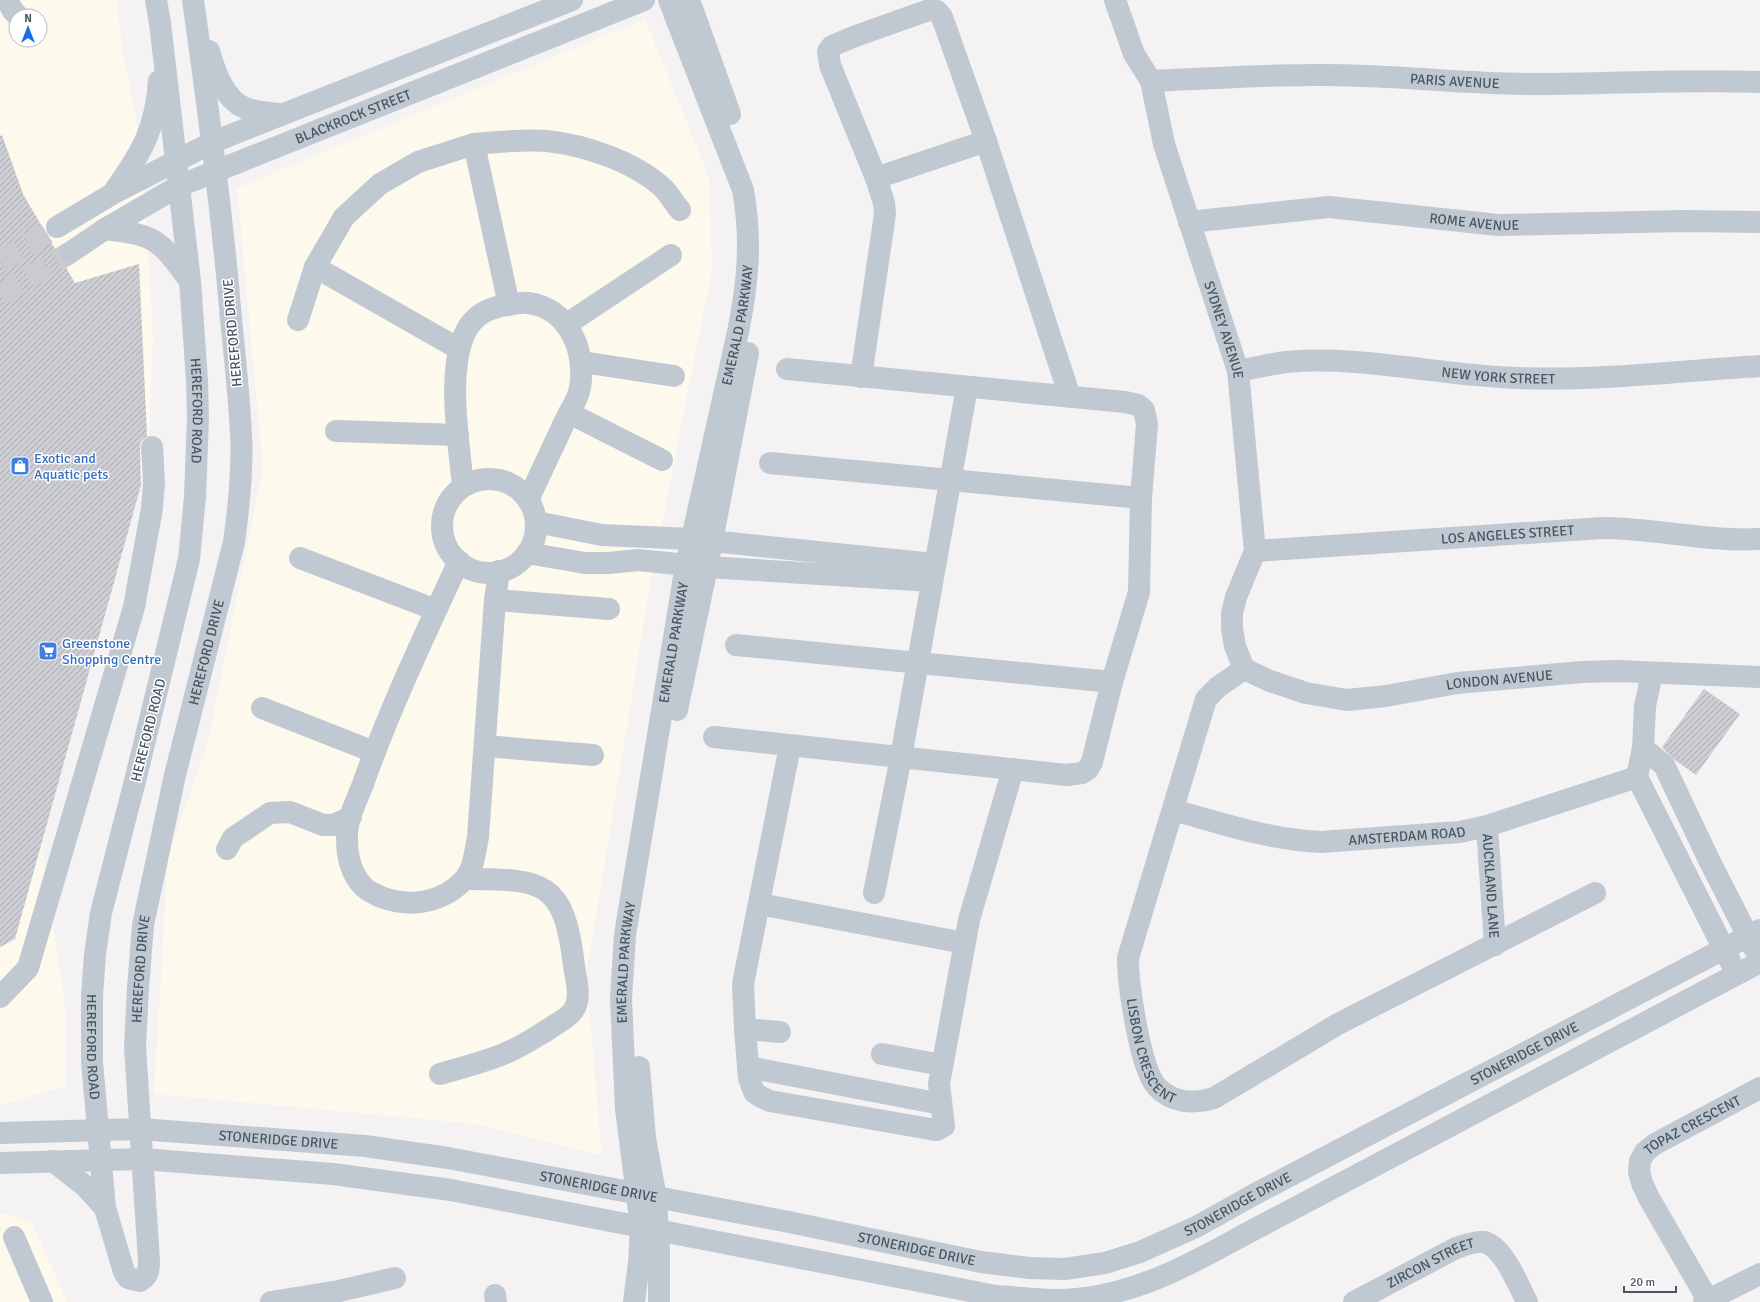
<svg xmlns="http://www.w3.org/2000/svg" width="1760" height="1302" font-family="Signika,sans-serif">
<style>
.commercial{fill:#fdf9ed;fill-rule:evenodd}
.building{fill:url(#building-hatch)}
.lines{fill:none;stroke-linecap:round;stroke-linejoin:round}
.minor-tunnel{stroke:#c9cbce;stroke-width:22;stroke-dasharray:22 11;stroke-linecap:butt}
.minor{stroke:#c0c9d1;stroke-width:22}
.labels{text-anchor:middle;stroke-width:3;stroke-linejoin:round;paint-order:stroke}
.street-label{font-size:14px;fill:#495560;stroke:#fff}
.shop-label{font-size:14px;fill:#366cbe;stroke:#fff;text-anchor:start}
</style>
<defs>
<pattern id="building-hatch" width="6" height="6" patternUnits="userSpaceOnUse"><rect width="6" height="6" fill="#ccced4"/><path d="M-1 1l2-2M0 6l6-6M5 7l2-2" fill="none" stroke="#a8aaaf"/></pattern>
</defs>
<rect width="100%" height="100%" fill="#f4f2f2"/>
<!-- commercial -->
<path class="commercial" d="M0 0H117L122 47 143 156 153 336 148 459 42 843 65 1007 66 1086 0 1105ZM16 16H40V40H16Z
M645 19 709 177 712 271 653 568 586 975 602 1155 477 1124 154 1094 168 856 208 742 263 468 237 188Z
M0 1213 32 1222 67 1302H0Z"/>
<!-- building -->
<path class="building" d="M2 135 23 194 75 283 139 264 147 436 141 441 140 447 141 485 15 939 0 947V136Z
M1704 689 1740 714 1696 775 1675 760 1662 747Z"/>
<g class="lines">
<!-- minor-tunnel -->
<path class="minor-tunnel" d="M0 262 57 227
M0 295 71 252"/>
<!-- minor -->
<g class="minor">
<path d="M7 0 13 11 18 16"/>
<path id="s1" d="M156 0 160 23 190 281 197 380 198 418 195 497 189 559 136 777 101 913 95 954 92 996V1062L105 1208 124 1272 128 1278 140 1281C148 1276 149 1271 149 1261L135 1047 138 988 143 925 175 775 234 542C239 506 243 470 241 434 239 396 235 357 231 319 222 212 208 106 193 0"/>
<path d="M689 0 730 114"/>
<path id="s2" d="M1115 0 1134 54 1151 81 1164 144 1238 371 1255 551 1236 597 1232 613V629L1235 646 1244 669"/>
<path d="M209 51C215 72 224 99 245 108 255 112 268 113 279 114"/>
<path id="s3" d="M1151 81C1222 78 1294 73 1365 76 1422 78 1479 84 1536 84 1611 84 1685 79 1760 82"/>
<path d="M474 144C498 142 523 139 547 141 585 145 635 162 663 188 669 194 674 203 680 210"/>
<path d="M876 178 986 141"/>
<path d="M115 190C142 152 156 128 159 81"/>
<path id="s4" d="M1189 222 1329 207 1498 225 1684 221 1760 222"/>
<path d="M57 227 114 193 213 142 572 0"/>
<path d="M105 229C156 235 160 240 189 280"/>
<path id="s5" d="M71 252 105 229 179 186 644 0"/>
<path d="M315 267 344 217 380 184 418 162 474 144 509 305"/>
<path d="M298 320 315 267 459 349"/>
<path d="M567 324 671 255"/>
<path d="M582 362 674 376"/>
<path id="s6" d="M1238 371C1254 368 1270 364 1286 362 1363 355 1441 376 1518 378 1599 381 1680 371 1760 366"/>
<path d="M861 377 885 214 884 203 876 178 830 65 828 51 832 46 853 37 929 10 937 11 942 17 986 141 1070 397"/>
<path d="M569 413 662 460"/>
<path d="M336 431 458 435"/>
<path d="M770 463 1141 498"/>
<circle cx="489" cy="526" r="47"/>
<path d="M463 486C459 444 446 369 466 331 474 316 485 310 501 306 509 305 520 302 528 303 569 308 586 351 580 388 578 399 570 411 565 421 553 447 540 474 528 500"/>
<path d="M536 522 602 535 692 539 934 564"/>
<path id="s7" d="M1255 551 1602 528C1655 528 1707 542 1760 539"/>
<path d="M527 553 585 563H609L638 560 707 567 931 581"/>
<path d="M300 558 436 610"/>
<path d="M459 561C425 634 390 708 363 784 357 800 346 820 347 838 347 855 351 874 363 886 367 891 375 894 381 897 410 908 442 903 464 880 474 869 475 851 478 837L495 600 499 571"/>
<path d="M495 600 609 609"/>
<path d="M736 645 1112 682"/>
<path id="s8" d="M1244 669 1218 687 1206 699 1128 958C1128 984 1140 1069 1157 1087 1172 1103 1194 1104 1214 1098L1338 1024 1595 893"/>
<path id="s9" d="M1244 669 1270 681 1306 693 1347 700 1386 696 1457 683 1582 672 1617 671 1760 677"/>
<path d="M1652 674 1645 706 1643 748 1637 777 1730 961"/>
<path d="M262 708 374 752"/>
<path d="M677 710 707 567 748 353"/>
<path d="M714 737 1067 775 1082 773 1088 769 1092 762 1112 682 1139 592 1141 498 1147 424 1144 410 1138 405 1125 402 787 369"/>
<path d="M485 746 593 755"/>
<path d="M790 746 743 984 745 1029 749 1078 754 1092 761 1097 770 1101 930 1129 937 1130 944 1126 939 1084 969 920 1013 769"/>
<path d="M1643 748 1664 765 1710 862 1754 948"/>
<path id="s10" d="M1173 810C1221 823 1270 840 1321 842L1460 832 1487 826 1637 777"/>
<path id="s11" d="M1487 826 1495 945"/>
<path d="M227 849 233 838 270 813 290 812 323 825H333L351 817"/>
<path d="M874 893 901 757 967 387"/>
<path d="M759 904 964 943"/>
<path d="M0 997 28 968 134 607 152 508 154 482 152 447"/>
<path d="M745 1029 780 1032"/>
<path d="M882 1054 942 1065"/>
<path d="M639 1067 645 1138 656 1198 659 1251V1302"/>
<path d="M748 1067 941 1104"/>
<path d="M440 1074C460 1068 481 1063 501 1055 518 1049 534 1038 549 1029 557 1023 567 1019 573 1011 582 999 576 980 574 966 564 881 545 879 465 879"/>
<path id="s12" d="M0 1133 140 1129 365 1146 448 1158 789 1222 981 1262 1029 1268 1065 1269 1105 1263 1140 1252 1198 1226 1255 1194 1760 930"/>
<path d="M53 1161 85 1186 105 1208"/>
<path d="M0 1163 142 1159 333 1174 451 1190 996 1296C1015 1297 1035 1300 1054 1300 1120 1301 1181 1270 1238 1238L1760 962"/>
<path d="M14 1237 42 1302"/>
<path d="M495 1295 496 1302"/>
<path d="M271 1302 339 1291 395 1278"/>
<path id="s13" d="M634 1302 639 1263 641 1227 626 1109 621 999 625 935 686 565 738 332C748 283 752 240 743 190L669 0"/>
<path id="s14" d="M1354 1302 1456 1248C1465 1245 1475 1241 1484 1242 1504 1247 1518 1285 1527 1302"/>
<path d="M1704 1302 1760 1274"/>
<path id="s15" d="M1709 1302 1649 1198 1642 1183 1639 1172 1640 1161 1645 1152 1655 1144 1760 1088"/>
</g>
</g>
<!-- icons -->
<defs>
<g id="shop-square" transform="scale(1)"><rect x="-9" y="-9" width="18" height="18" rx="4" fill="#3f7fe0" stroke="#fff"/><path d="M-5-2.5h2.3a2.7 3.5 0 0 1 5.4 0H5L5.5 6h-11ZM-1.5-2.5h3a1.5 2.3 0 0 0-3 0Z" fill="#fff"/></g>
<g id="supermarket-square" transform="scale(1)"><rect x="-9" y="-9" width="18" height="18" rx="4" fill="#3f7fe0" stroke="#fff"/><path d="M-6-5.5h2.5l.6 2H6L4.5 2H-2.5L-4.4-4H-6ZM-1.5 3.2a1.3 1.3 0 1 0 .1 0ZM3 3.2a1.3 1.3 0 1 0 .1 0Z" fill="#fff"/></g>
</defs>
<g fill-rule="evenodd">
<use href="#shop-square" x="20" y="466"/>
<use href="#supermarket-square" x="48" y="651"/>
</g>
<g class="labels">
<!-- street labels -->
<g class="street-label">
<text dy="5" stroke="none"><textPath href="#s3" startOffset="304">PARIS AVENUE</textPath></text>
<text dy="5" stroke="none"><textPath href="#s5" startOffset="314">BLACKROCK STREET</textPath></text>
<text dy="5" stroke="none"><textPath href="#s4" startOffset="287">ROME AVENUE</textPath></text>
<text dy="5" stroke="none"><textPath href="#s13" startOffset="989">EMERALD PARKWAY</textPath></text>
<text dy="5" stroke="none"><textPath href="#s2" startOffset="349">SYDNEY AVENUE</textPath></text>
<text transform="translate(232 333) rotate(-95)" y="5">HEREFORD DRIVE</text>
<text dy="5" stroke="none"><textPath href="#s6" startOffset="262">NEW YORK STREET</textPath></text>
<text dy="5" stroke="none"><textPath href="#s1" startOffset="413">HEREFORD ROAD</textPath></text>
<text dy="5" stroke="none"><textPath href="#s7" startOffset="253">LOS ANGELES STREET</textPath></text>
<text dy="5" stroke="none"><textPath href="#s13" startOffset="665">EMERALD PARKWAY</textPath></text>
<text dy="5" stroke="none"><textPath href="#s1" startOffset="1949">HEREFORD DRIVE</textPath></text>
<text dy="5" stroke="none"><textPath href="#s9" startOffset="262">LONDON AVENUE</textPath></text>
<text transform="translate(148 730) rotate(-76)" y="5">HEREFORD ROAD</text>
<text dy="5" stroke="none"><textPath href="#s10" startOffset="238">AMSTERDAM ROAD</textPath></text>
<text dy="5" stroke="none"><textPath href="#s11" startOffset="60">AUCKLAND LANE</textPath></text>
<text dy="5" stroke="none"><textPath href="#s13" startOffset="341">EMERALD PARKWAY</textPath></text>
<text dy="5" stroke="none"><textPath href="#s1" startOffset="1625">HEREFORD DRIVE</textPath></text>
<text dy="5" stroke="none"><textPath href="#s8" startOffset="417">LISBON CRESCENT</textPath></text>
<text dy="5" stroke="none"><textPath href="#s1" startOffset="1061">HEREFORD ROAD</textPath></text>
<text dy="5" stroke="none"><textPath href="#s12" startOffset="1587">STONERIDGE DRIVE</textPath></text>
<text dy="5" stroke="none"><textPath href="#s15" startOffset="224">TOPAZ CRESCENT</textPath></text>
<text dy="5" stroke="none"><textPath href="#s12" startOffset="279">STONERIDGE DRIVE</textPath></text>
<text dy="5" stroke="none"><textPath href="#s12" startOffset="603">STONERIDGE DRIVE</textPath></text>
<text dy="5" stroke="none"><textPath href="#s12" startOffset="1263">STONERIDGE DRIVE</textPath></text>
<text dy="5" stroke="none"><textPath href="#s12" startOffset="927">STONERIDGE DRIVE</textPath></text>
<text dy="5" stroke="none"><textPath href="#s14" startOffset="86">ZIRCON STREET</textPath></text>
</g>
<!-- shop labels -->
<g class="shop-label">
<text x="34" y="463">Exotic and<tspan x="34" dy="16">Aquatic pets</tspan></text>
<text x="62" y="648">Greenstone<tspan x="62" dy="16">Shopping Centre</tspan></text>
</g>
</g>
<!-- north arrow -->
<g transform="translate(28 28)"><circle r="19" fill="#ffffff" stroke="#b6bbbf"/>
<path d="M0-3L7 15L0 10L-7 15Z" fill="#166eea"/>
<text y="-6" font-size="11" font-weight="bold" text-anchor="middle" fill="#495560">N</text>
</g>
<!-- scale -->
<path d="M1624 1286v6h52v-6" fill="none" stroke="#495560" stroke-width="2"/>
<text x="1630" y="1286" font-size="12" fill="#495560" stroke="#ffffff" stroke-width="3" paint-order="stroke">20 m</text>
</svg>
